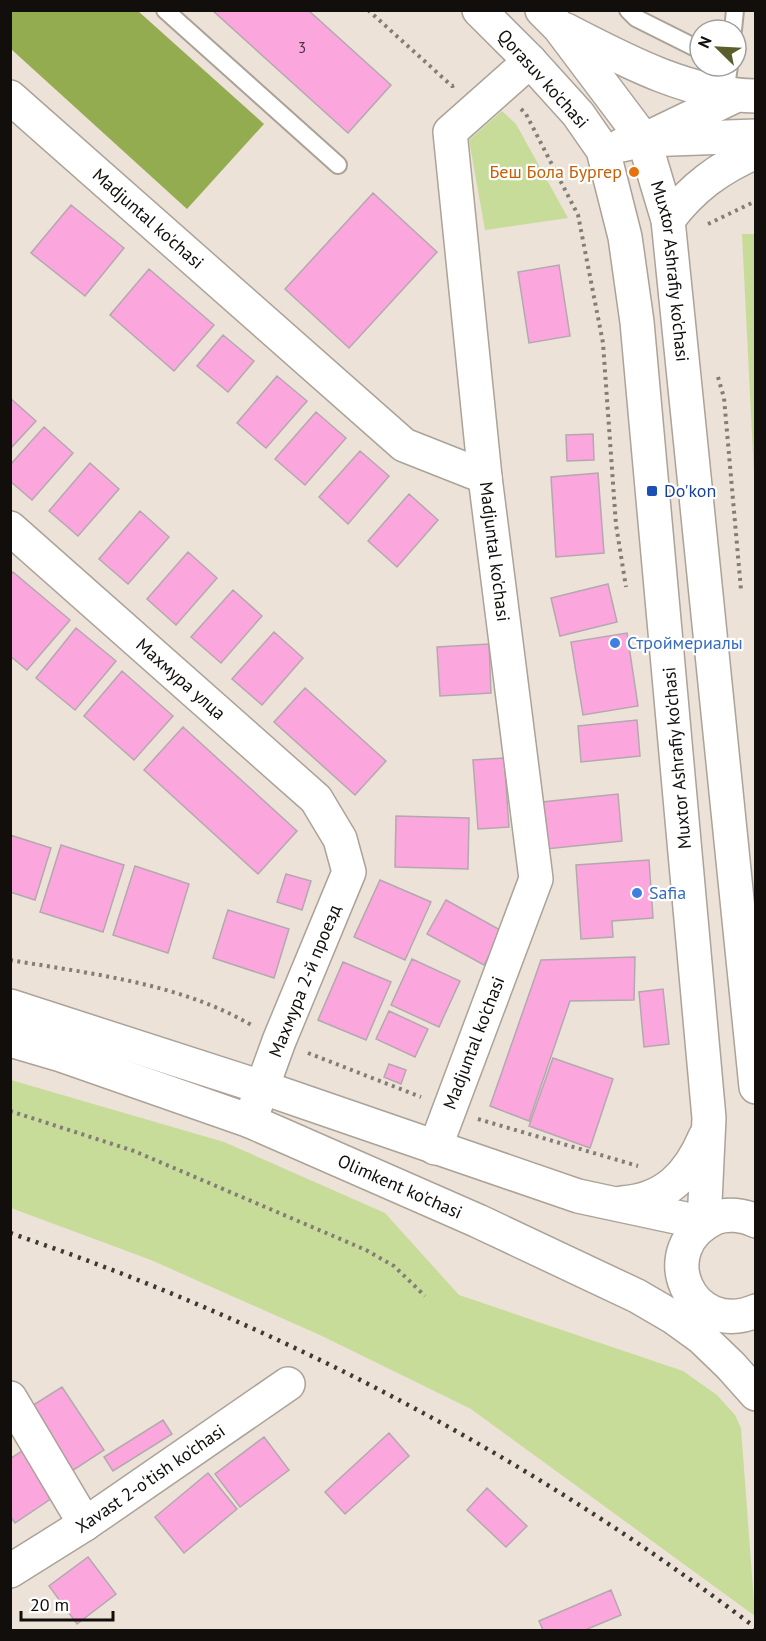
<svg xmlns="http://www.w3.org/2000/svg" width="766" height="1641" font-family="'PT Sans',sans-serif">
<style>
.green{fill:#c7dc98}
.forest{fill:#93ac4f}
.building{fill:#fca6de;stroke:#b4a8af;stroke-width:1.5}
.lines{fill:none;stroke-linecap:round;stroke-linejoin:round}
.service-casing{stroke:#aba298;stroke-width:20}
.minor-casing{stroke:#aba298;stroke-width:36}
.secondary-casing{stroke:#aba298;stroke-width:36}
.path{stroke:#847d76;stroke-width:4;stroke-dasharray:3 4.5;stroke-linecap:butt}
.service{stroke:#fff;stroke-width:16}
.minor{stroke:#fff;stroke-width:33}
.secondary{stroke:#fff;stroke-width:33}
.rail{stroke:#3c3833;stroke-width:4.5;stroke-dasharray:3 6;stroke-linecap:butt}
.food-dot{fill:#e8710a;stroke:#fff;stroke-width:2}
.transit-dot{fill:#1a4fb4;stroke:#fff;stroke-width:2}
.shop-dot{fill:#3f7fe0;stroke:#fff;stroke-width:2}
.labels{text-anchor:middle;stroke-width:4.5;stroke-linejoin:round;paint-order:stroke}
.number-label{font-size:15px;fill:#4c3440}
.street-label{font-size:18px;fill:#110e0b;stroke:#fff}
.food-label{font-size:18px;fill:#c56008;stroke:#fff;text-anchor:end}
.transit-label{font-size:18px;fill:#164399;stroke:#fff;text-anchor:start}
.shop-label{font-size:18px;fill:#366cbe;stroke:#fff;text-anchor:start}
</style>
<rect width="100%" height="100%" fill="#ece2d8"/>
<!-- green -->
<path class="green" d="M502 111 516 124 568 218 485 230 469 140Z
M742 234H755L754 475Z
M11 1080 224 1142 385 1213 459 1295 683 1371 717 1395 735 1415 741 1428 755 1616 471 1409 322 1336 151 1260 11 1208Z"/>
<!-- forest -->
<path class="forest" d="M11 10 138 11 264 124 187 209 11 49Z"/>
<!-- building -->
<path class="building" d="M212 10H308L391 85 348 133Z
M373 193 437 252 349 348 285 289Z
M71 205 124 248 85 296 31 253Z
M559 265 570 336 529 343 518 272Z
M149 269 214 325 174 371 110 315Z
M223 335 254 361 228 392 197 366Z
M277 376 307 401 266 448 237 423Z
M10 398 36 421 10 449Z
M316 412 346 438 305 485 275 459Z
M44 427 73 453 32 500 10 481V465Z
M593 434 594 460 567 461 566 435Z
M360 451 389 476 348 524 319 497Z
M90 463 119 489 78 536 49 511Z
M598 473 604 553 556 557 551 477Z
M409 494 438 520 397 567 368 541Z
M140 511 169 537 128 584 99 559Z
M188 552 217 578 176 625 147 599Z
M13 572 70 620 27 670 10 656V575Z
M608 584 617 622 560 636 551 598Z
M233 590 262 616 221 663 191 637Z
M76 628 116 661 75 710 36 678Z
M274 632 303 658 262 705 232 679Z
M627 633 638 706 583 715 571 642Z
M489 644 491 693 440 696 437 647Z
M122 671 173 716 134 760 84 716Z
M305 688 386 761 355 795 274 722Z
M637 720 640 756 581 762 578 726Z
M183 727 297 831 258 874 144 770Z
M504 758 509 827 478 829 473 760Z
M618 794 622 841 546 849 542 802Z
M396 816 469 818 468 869 395 867Z
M10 835 51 848 35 900 10 892Z
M61 845 124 865 103 932 40 912Z
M649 860 653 918 612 921 613 937 581 939 576 865Z
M135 866 189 884 168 953 113 935Z
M286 874 311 881 302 910 277 902Z
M380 880 431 902 405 960 354 937Z
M446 900 502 931 484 965 427 934Z
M228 910 289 929 274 978 213 958Z
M635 957 634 1000 570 1001 529 1121 490 1106 541 960Z
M412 959 460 981 439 1027 391 1005Z
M343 962 391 982 366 1040 318 1020Z
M663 989 669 1044 644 1047 639 992Z
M389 1011 428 1029 415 1057 376 1039Z
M553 1058 613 1079 590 1148 529 1126Z
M389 1064 406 1070 401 1084 384 1077Z
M62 1387 104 1450 69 1473 27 1409Z
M163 1420 172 1434 113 1471 104 1457Z
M389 1433 409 1456 345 1514 325 1492Z
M264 1437 289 1470 240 1507 215 1474Z
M31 1445 61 1492 15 1523 10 1516V1459Z
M208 1473 237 1509 184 1553 155 1517Z
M487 1488 527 1526 506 1547 467 1510Z
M88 1557 116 1594 77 1624 49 1586Z
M611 1590 621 1615 585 1630H543L539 1621Z"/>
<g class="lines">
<!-- service casing -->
<g class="service-casing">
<path id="service" d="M165 10 338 165
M628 10 636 18 694 47H700
M733 30 735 10
M725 93 729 66"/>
</g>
<!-- minor casing -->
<g class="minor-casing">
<g id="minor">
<path id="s1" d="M10 97 404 445 485 477 536 879 435 1148"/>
<path d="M485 477 450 132 530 61"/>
<path id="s2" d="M10 528 316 799 340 839 349 872 279 1041 250 1121"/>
<path d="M10 1398 85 1524"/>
<path id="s3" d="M10 1571 85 1524 288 1384"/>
</g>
</g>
<!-- secondary casing -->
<g class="secondary-casing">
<g id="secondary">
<path id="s4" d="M542 10 559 27 644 140 668 220 756 1087"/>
<path d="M566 30C624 60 689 95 756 96"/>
<path d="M656 134 735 96"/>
<path d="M622 145 644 140 756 136"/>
<path d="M668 220C692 188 719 168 756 152"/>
<path d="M10 1006 264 1088 578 1196 704 1223 709 1118 637 322 625 237 603 150 578 114 530 61 479 10"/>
<path id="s5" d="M10 1040 61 1055 250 1121 478 1221 637 1296 673 1317 702 1338 731 1366 756 1394"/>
<path d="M622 1203C665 1200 689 1175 705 1137"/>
<path d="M756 1221C744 1215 727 1213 715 1218 650 1248 690 1339 756 1311"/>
</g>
</g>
<!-- path -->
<path class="path" d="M368 10 452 86 455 85
M521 109 526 114 578 215 603 343 616 525 626 587
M708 224 756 201
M718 377 724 398 741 590
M10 960C92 974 180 983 253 1026
M308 1053 421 1097
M10 1111 134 1151 366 1250 394 1266 425 1296
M478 1119 638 1166"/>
<!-- service -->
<use href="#service" class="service"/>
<!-- minor -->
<use href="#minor" class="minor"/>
<!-- secondary -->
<use href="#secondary" class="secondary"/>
<!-- rail -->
<path class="rail" d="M10 1233C281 1325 528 1455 756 1628"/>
</g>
<!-- markers -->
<circle class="food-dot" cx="634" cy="172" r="6"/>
<rect class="transit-dot" x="646" y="485" width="12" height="12" rx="3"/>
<g class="shop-dot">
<circle cx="615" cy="643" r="6"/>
<circle cx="637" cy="893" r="6"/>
</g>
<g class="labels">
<!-- number labels -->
<g class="number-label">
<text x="302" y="53">3</text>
</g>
<!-- street labels -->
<g class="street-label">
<text transform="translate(543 79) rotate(48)" y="6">Qorasuv ko'chasi</text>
<text dy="6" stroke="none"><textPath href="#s1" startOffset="184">Madjuntal ko'chasi</textPath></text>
<text dy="6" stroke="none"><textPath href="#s4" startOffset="300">Muxtor Ashrafiy ko'chasi</textPath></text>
<text dy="6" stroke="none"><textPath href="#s1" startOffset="688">Madjuntal ko'chasi</textPath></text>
<text dy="6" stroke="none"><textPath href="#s2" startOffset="228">Махмура улца</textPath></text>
<text transform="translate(677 758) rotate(-95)" y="6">Muxtor Ashrafiy ko'chasi</text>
<text transform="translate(305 981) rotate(-68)" y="6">Махмура 2-й проезд</text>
<text transform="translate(474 1043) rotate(-69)" y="6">Madjuntal ko'chasi</text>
<text dy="6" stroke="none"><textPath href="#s5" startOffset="417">Olimkent ko'chasi</textPath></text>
<text dy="6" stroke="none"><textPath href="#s3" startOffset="168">Xavast 2-o'tish ko'chasi</textPath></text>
</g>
<!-- food labels -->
<g class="food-label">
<text x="622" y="178">Беш Бола Бургер</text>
</g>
<!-- transit labels -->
<g class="transit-label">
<text x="664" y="497">Do'kon</text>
</g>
<!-- shop labels -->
<g class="shop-label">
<text x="627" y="649">Строймериалы</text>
<text x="649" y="899">Safia</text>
</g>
</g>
<!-- border -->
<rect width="766" height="1641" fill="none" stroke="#110e0b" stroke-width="24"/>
<!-- north arrow -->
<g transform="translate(718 48) rotate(294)"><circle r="28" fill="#ffffff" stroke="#a09f9d" stroke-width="1.5"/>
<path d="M0-4.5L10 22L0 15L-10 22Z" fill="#595e2b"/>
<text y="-9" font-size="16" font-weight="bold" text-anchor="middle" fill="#110e0b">N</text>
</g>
<!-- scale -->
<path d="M21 1611v9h92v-9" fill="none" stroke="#110e0b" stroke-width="3"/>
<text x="30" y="1611" font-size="18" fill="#110e0b" stroke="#ffffff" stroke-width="4.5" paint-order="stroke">20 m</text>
</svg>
